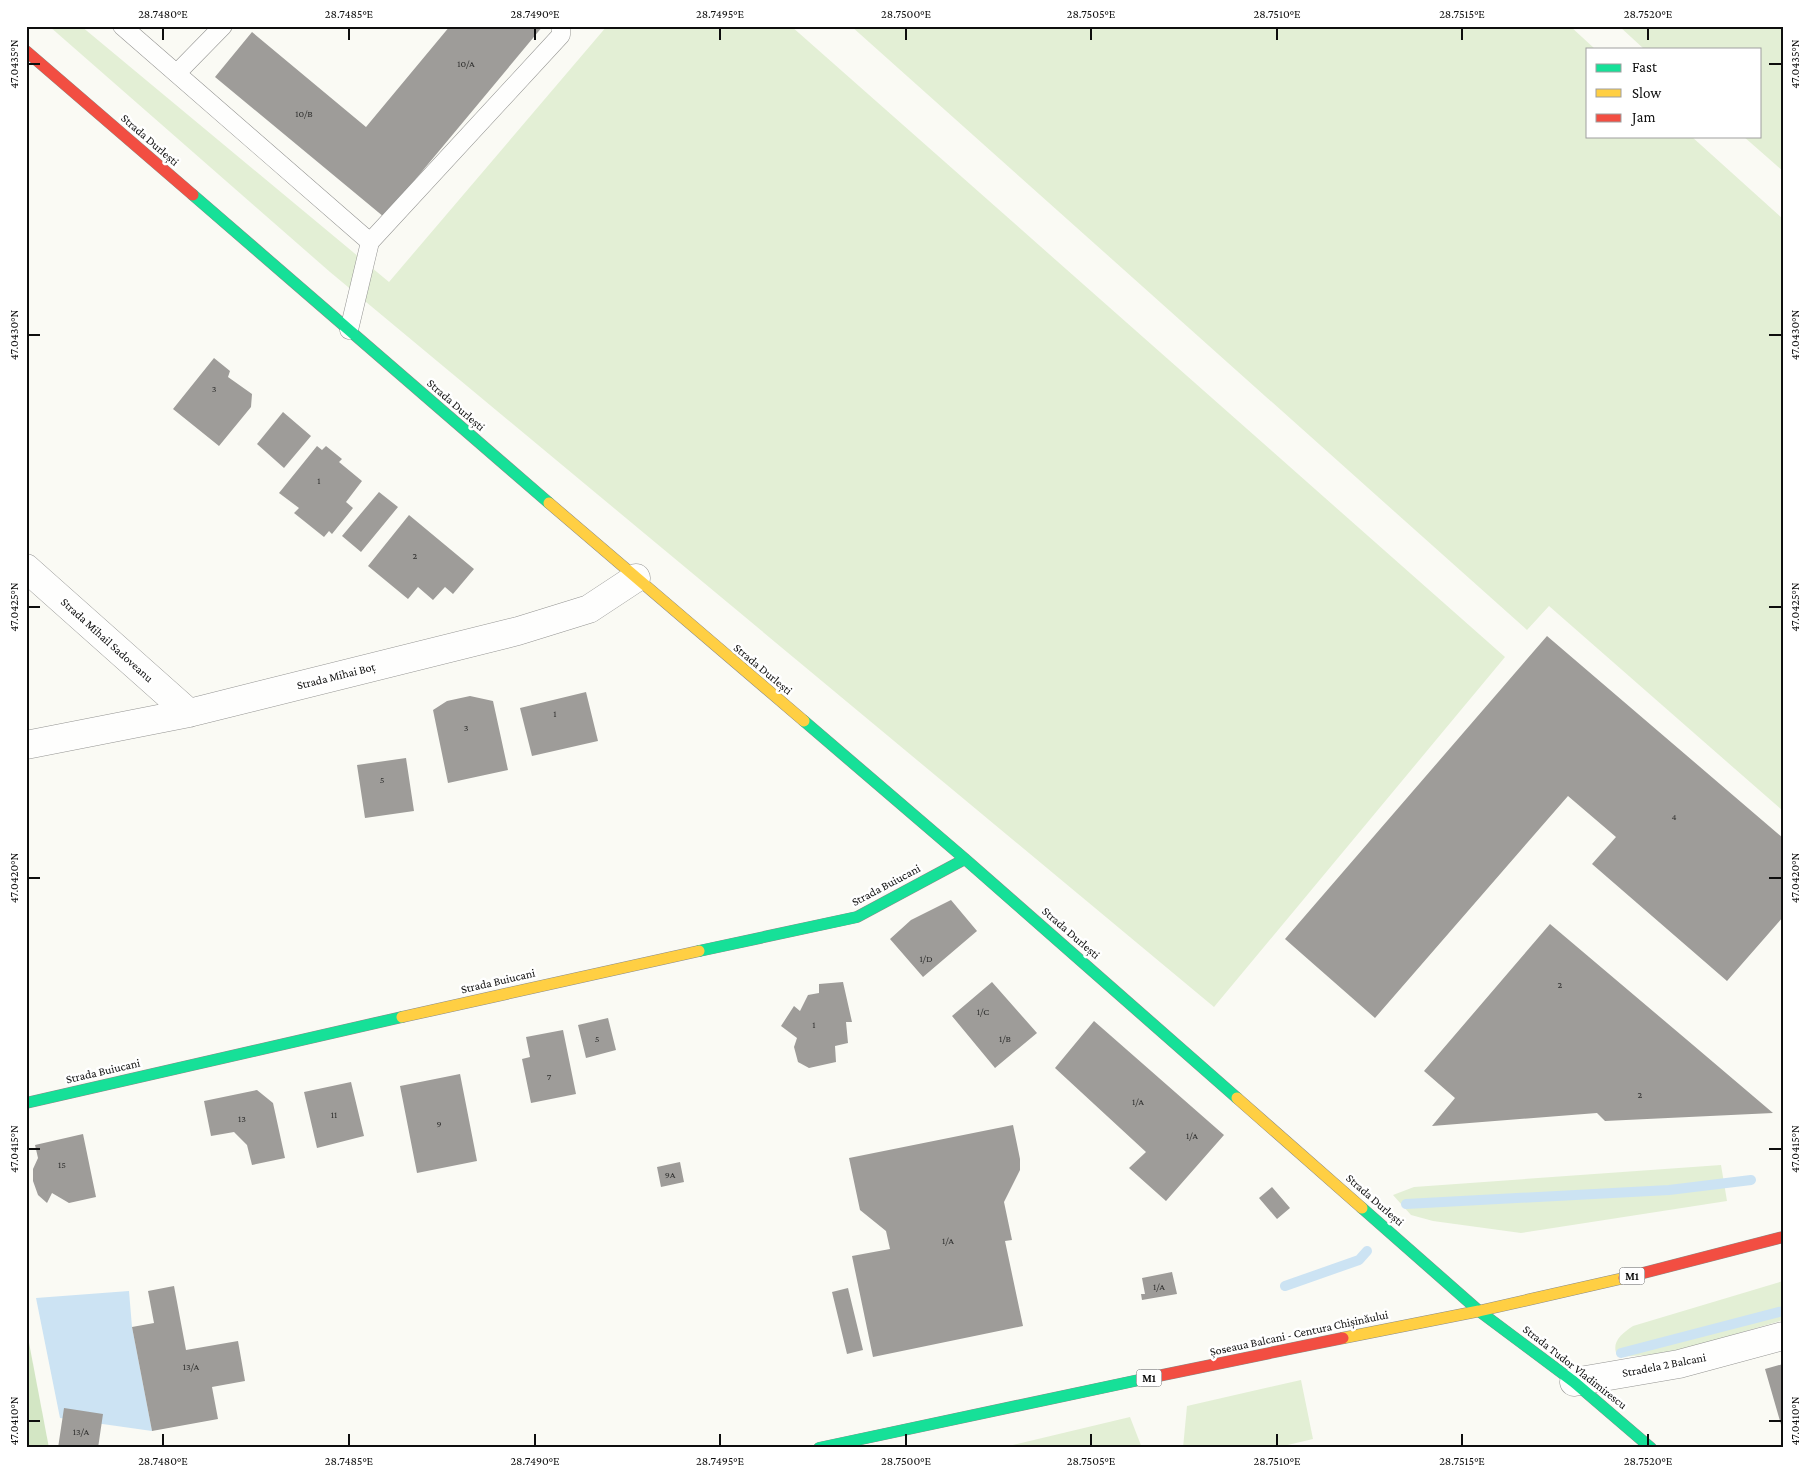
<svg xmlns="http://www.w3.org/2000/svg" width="1809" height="1474" font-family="'Crimson Pro',serif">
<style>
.green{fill:#e3efd5}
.forest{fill:#d3e6c4}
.water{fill:#cce3f3}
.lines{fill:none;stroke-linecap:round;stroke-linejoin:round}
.stream{stroke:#cce3f3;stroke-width:10}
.building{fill:#9e9c99}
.lane-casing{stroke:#949492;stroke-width:19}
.street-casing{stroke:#949492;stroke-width:29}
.fast-casing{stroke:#8b8b88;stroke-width:12}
.slow-casing{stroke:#8b8b88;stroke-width:12}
.jam-casing{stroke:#8b8b88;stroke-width:12}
.lane{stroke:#fefefd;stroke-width:18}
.street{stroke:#fefefd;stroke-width:28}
.fast{stroke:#16e098;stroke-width:11}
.slow{stroke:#ffcf43;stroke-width:11}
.jam{stroke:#f24e42;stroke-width:11}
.ticks{fill:none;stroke:#0e0e0e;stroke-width:2}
.labels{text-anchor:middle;stroke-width:5;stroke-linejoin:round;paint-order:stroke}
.number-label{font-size:10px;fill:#323231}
.shield{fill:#fff;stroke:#565656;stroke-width:1}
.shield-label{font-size:11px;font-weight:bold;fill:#0e0e0e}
.street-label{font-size:12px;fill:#0e0e0e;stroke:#fff}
.neatline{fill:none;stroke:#0e0e0e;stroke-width:2}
.ticks-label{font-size:12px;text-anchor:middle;fill:#0e0e0e}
</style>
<rect width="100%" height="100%" fill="#fafaf4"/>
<!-- green -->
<path class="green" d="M49 26H81L389 282 607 26H791L1505 657 1214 1007 330 272Z
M851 26H1570L1595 49H1588V136H1691L1783 219V811L1549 606 1527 630Z
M1619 26H1783V171L1743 136H1760V49H1644Z
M1721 1165 1727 1201 1521 1233 1433 1221 1411 1215 1393 1195 1414 1187Z
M1783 1281V1320L1672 1353 1618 1357C1610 1343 1621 1334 1633 1326Z
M1301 1380 1313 1439 1275 1448H1183L1187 1406Z
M1130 1417 1142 1448H1000Z"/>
<!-- forest -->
<path class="forest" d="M26 1327 49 1448H26Z"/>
<!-- water -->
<path class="water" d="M129 1291 132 1327 152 1431 60 1418 36 1298Z"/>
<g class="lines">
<!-- stream -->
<path class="stream" d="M1406 1204 1669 1190 1751 1180
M1285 1286 1359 1260 1367 1251
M1621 1353 1783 1311"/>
</g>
<!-- building -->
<path class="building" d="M450 26H543L384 217 215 77 252 32 366 127Z
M214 358 230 371 228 377 252 394 251 407 219 446 173 409Z
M283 412 311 436 284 468 257 444Z
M317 446 322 450 326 446 342 459 339 462 362 481 346 502 353 508 332 534 329 531 324 537 294 513 299 508 279 493Z
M379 492 398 507 361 552 342 536Z
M409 515 474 569 453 594 445 587 433 600 418 587 408 599 368 566Z
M1547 636 1783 838V917L1727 981 1592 864 1616 837 1568 796 1375 1018 1285 939Z
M586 692 598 741 532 756 520 708Z
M470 696 493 701 508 770 448 783 433 710 447 701Z
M406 758 414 811 365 818 357 765Z
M951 900 977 931 923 977 890 939 911 920Z
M1550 924 1693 1045 1773 1113 1605 1121 1597 1113 1432 1126 1455 1098 1424 1071Z
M843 982 852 1022H846L848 1043 835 1046 836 1062 809 1068 798 1062 794 1047 797 1038 781 1026 794 1006 800 1011 808 995 819 993V984Z
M992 982 1037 1033 995 1068 952 1016Z
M608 1018 616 1050 586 1058 578 1025Z
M1094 1021 1224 1135 1166 1201 1129 1168 1146 1152 1055 1068Z
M563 1030 576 1094 531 1103 522 1059 530 1057 526 1037Z
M460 1074 477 1161 417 1173 400 1086Z
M351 1082 364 1136 317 1148 304 1092Z
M257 1090 273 1103 285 1158 252 1165 247 1145 234 1132 211 1136 204 1101Z
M1013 1125 1020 1159V1170L1004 1202 1012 1240 1005 1241 1023 1326 873 1357 852 1256 890 1249 886 1231 860 1210 849 1158Z
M83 1134 96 1197 69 1203 52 1193 47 1203 38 1195 33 1181V1169L38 1158 35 1145Z
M680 1162 684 1182 661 1187 657 1167Z
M1272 1187 1290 1208 1277 1219 1259 1198Z
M1172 1272 1177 1294 1142 1300 1141 1294H1145L1142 1278Z
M174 1286 186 1350 238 1341 245 1381 212 1387 218 1419 152 1431 132 1327 154 1323 148 1291Z
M848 1288 863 1350 847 1354 832 1292Z
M1783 1364V1428H1782L1765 1369Z
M64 1408 103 1414 98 1448H58Z"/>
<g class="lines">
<!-- lane casing -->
<g class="lane-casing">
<path id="lane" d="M122 26 370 242 349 330
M177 73 223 26
M370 242 561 35V26"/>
</g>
<!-- street casing -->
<g class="street-casing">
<path id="street" d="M26 568 189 713
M26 745 189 713 518 631 589 609 636 578
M1574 1382 1679 1364 1783 1336"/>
</g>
<!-- fast casing -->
<g class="fast-casing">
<path id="fast" d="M193 195 549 503
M804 721 965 859 1237 1098
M699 951 857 917 965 859
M26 1103 402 1017
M1362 1208 1479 1311
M1479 1311 1574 1382 1651 1448
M819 1448 1153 1377"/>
</g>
<!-- slow casing -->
<g class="slow-casing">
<path id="slow" d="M549 503 804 721
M402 1017 699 951
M1237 1098 1362 1208
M1343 1338 1479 1311 1624 1278"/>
</g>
<!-- jam casing -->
<g class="jam-casing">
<path id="jam" d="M26 51 193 195
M1624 1278 1783 1237
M1153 1377 1343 1338"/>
</g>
<!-- lane -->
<use href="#lane" class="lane"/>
<!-- street -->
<use href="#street" class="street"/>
<!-- fast -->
<use href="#fast" class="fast"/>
<!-- slow -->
<use href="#slow" class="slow"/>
<!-- jam -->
<use href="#jam" class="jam"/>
</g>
<!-- ticks -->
<path class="ticks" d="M163 28V40M349 28V40M535 28V40M720 28V40M906 28V40M1091 28V40M1277 28V40M1462 28V40M1648 28V40M28 64H40M1769 64H1782M28 335H40M1769 335H1782M28 607H40M1769 607H1782M28 878H40M1769 878H1782M28 1149H40M1769 1149H1782M28 1421H40M1769 1421H1782M163 1434V1446M349 1434V1446M535 1434V1446M720 1434V1446M906 1434V1446M1091 1434V1446M1277 1434V1446M1462 1434V1446M1648 1434V1446"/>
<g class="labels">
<!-- number labels -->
<g class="number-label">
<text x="466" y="67">10/A</text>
<text x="304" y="117">10/B</text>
<text x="214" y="392">3</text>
<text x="319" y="484">1</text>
<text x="415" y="559">2</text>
<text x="555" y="717">1</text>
<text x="466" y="731">3</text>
<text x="382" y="783">5</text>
<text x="1674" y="820">4</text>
<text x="926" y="962">1/D</text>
<text x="1560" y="988">2</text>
<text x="983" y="1015">1/C</text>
<text x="814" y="1028">1</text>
<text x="597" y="1042">5</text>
<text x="1005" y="1042">1/B</text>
<text x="549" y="1080">7</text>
<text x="1640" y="1098">2</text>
<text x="1138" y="1105">1/A</text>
<text x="334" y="1118">11</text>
<text x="242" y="1122">13</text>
<text x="439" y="1127">9</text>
<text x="1192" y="1139">1/A</text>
<text x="62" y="1168">15</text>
<text x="670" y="1178">9A</text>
<text x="948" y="1244">1/A</text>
<text x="1159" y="1290">1/A</text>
<text x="191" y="1370">13/A</text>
<text x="81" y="1435">13/A</text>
</g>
<!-- shield labels -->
<g class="shield">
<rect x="1619.5" y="1267.5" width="25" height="17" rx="4"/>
<rect x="1136.5" y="1369.5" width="25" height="17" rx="4"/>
</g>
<g class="shield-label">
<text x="1632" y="1280">M1</text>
<text x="1149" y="1382">M1</text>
</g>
<!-- street labels -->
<g class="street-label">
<text transform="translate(150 140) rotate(41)" y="4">Strada Durlești</text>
<text transform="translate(456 405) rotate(41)" y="4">Strada Durlești</text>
<text transform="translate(107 640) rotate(42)" y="4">Strada Mihail Sadoveanu</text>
<text transform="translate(763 669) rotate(40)" y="4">Strada Durlești</text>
<text transform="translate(336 676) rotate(-14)" y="4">Strada Mihai Boț</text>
<text transform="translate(886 885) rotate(-28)" y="4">Strada Buiucani</text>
<text transform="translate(1071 933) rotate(41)" y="4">Strada Durlești</text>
<text transform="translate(498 981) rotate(-13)" y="4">Strada Buiucani</text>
<text transform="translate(103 1071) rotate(-13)" y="4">Strada Buiucani</text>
<text transform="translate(1375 1200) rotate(41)" y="4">Strada Durlești</text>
<text transform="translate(1299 1333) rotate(-12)" y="4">Șoseaua Balcani - Centura Chișinăului</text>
<text transform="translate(1664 1365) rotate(-11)" y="4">Stradela 2 Balcani</text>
<text transform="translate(1575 1367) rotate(38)" y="4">Strada Tudor Vladimirescu</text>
</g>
</g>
<!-- border -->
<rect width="1809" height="1474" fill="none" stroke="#ffffff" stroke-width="55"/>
<!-- legend -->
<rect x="1586" y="48" width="175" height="90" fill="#ffffff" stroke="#9f9f9f"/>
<rect x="1596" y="64" width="25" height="8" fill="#16e098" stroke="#9f9f9f"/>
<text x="1632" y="72" font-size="15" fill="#0e0e0e">Fast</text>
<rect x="1596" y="89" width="25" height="8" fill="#ffcf43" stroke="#9f9f9f"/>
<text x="1632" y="98" font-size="15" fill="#0e0e0e">Slow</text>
<rect x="1596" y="114" width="25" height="8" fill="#f24e42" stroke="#9f9f9f"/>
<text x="1632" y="122" font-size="15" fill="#0e0e0e">Jam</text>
<rect x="28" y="28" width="1754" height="1418" class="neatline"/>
<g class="ticks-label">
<text x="163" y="18">28.7480°E</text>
<text x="349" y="18">28.7485°E</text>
<text x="535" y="18">28.7490°E</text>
<text x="720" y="18">28.7495°E</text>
<text x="906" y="18">28.7500°E</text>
<text x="1091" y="18">28.7505°E</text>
<text x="1277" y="18">28.7510°E</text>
<text x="1462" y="18">28.7515°E</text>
<text x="1648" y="18">28.7520°E</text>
<text transform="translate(14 64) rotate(-90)" y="4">47.0435°N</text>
<text transform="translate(1795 64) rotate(-90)" y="4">47.0435°N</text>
<text transform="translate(14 335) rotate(-90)" y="4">47.0430°N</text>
<text transform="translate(1795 335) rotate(-90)" y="4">47.0430°N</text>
<text transform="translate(14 607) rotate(-90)" y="4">47.0425°N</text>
<text transform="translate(1795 607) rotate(-90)" y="4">47.0425°N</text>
<text transform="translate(14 878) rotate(-90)" y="4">47.0420°N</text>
<text transform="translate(1795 878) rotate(-90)" y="4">47.0420°N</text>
<text transform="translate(14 1149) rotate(-90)" y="4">47.0415°N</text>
<text transform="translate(1795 1149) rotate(-90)" y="4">47.0415°N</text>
<text transform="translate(14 1421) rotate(-90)" y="4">47.0410°N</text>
<text transform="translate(1795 1421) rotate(-90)" y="4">47.0410°N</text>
<text x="163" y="1465">28.7480°E</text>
<text x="349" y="1465">28.7485°E</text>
<text x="535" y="1465">28.7490°E</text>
<text x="720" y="1465">28.7495°E</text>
<text x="906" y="1465">28.7500°E</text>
<text x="1091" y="1465">28.7505°E</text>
<text x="1277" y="1465">28.7510°E</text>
<text x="1462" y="1465">28.7515°E</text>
<text x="1648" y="1465">28.7520°E</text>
</g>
</svg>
